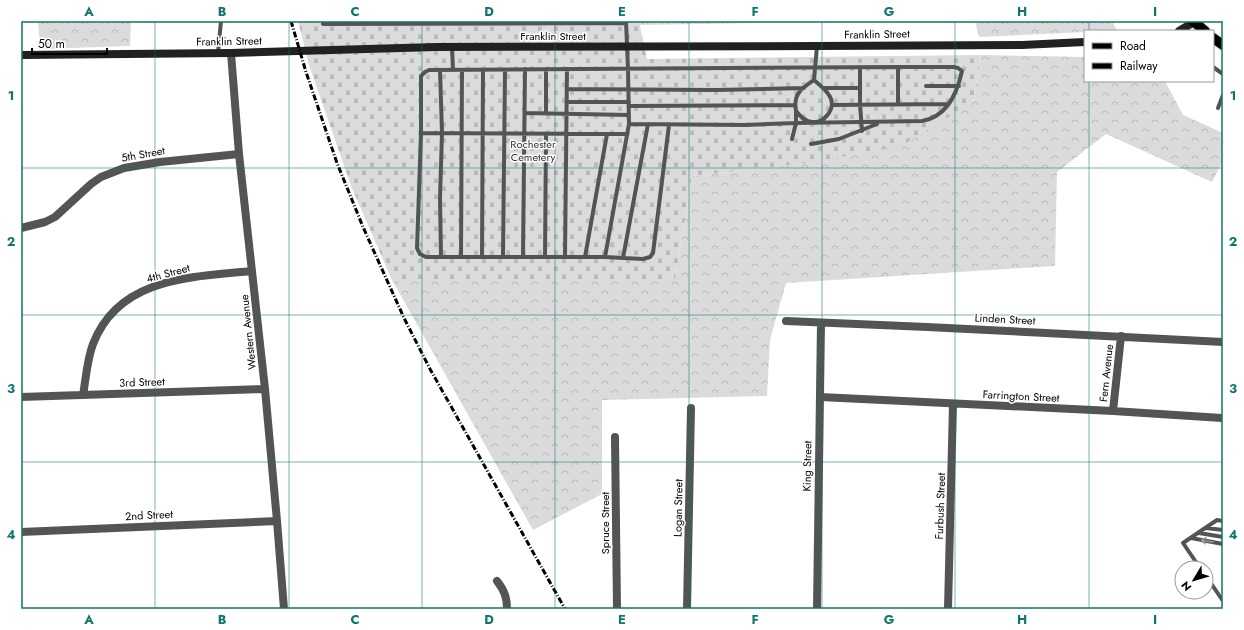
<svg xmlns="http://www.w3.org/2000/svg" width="1244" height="630" font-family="Jost,sans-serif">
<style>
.forest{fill:url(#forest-crowns)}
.cemetery{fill:url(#cemetery-stones)}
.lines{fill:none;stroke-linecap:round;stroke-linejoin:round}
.primary-casing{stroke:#dbdbdb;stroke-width:12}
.lane{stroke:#545454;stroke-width:4}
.street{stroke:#545454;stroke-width:8}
.secondary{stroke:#212121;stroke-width:8}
.primary{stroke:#000;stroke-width:10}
.rail{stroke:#000;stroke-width:3;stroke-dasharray:6 2 1 2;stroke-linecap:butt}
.oneway{stroke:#989898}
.grid{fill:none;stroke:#0f766e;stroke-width:1;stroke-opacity:0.55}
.labels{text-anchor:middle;stroke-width:3;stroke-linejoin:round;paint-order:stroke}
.street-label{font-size:11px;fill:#000;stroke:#fff}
.park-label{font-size:11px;fill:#323232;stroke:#fff}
.neatline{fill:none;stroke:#0f766e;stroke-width:1.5}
.grid-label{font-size:13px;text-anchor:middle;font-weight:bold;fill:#0f766e}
</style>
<defs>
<pattern id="forest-crowns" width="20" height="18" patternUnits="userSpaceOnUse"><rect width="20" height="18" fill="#dbdbdb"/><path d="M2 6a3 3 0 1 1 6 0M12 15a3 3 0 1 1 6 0" fill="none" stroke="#bababa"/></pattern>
<pattern id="cemetery-stones" width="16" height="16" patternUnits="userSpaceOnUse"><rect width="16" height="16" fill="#dbdbdb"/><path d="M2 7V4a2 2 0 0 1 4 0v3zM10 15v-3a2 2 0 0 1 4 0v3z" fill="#bababa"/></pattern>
</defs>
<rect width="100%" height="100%" fill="#fff"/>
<!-- forest -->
<path class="forest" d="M38 21H131L130 46 40 49Z
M639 21H757V23L639 25Z
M975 21H1112L1117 31H1085V32L979 37Z
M981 55 1085 57V81H1165L1183 115 1223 133V161L1212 182 1106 134 1057 172 1055 266 786 283 770 340 767 396 602 400V494L533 530 392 280H675L692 176 808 163 973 102Z"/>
<!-- cemetery -->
<path class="cemetery" d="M298 21H639L647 59 981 55 973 102 901 146 808 163 692 176 675 280H392L351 186 309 65Z"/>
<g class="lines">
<!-- primary casing -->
<g class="primary-casing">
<path id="primary" d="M1193 21 1205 31
M1213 38 1223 45"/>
</g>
<!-- lane -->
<path class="lane" d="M323 21V24L626 23
M452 47 453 70
M218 53 221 21
M860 67V104L862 131
M898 67V104
M1213 67 1223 74
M546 69V113
M440 70 442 133 440 198 441 257
M814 80C820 85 829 92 831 99 835 110 823 124 812 122 805 122 800 116 796 111 793 94 801 89 814 80Z
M814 80 817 46
M926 86H959
M823 88H860
M567 89 715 90 804 88
M567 102H629
M832 105 949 104
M629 106 795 105
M1218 108 1223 95
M525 113 629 115
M629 124 745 125 796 123 922 121C947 117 957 94 962 71L958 68 954 67H898L429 70 425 72 421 76V133L417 248 420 254 426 257H605L643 259 650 257 653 253 669 125
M421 133 627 134
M792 139 796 123V112
M811 144 839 139 877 124
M461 257 462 70
M482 257 483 70
M503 257 505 70
M523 257 525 69
M545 257 546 134
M565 257 567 69
M585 257 607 134
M605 257 629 124 628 69 626 21
M623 258 648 124
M1206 528 1223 530
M1199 533 1223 537
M1191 538 1223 544
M1200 568 1183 543 1217 520 1223 521
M1206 576 1223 601"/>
<!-- street -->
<path class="street" d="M231 53 239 154 265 389 277 521 284 609
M21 228 45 222 55 217 91 184 101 177 124 168 160 162 239 154
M786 321 927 327 1223 342
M83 395C86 378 87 360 93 344 119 277 192 277 252 271
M21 397 265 389
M820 397 1113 411 1222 418
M1113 411 1121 336
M615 437 617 609
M21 532 277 521
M497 581C504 590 507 597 507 609
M687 609 691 408
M817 609 821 323
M948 609 953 404"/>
<!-- secondary -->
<path class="secondary" d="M1179 31 1194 22
M21 55 231 53 436 47 817 46 1022 45 1085 42"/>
<!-- primary -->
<use href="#primary" class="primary"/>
<!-- rail -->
<path class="rail" d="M291 21 306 72 337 163 363 227 404 318 430 369 565 609"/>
</g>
<!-- one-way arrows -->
<defs><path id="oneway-shaft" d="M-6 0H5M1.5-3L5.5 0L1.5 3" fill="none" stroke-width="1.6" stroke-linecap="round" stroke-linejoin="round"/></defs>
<use class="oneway" href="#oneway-shaft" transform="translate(1207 541) rotate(-171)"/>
<!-- grid -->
<path class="grid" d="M155 21V609M289 21V609M422 21V609M555 21V609M689 21V609M822 21V609M955 21V609M1089 21V31M1089 81V609M21 168H1223M21 315H1223M21 462H1223"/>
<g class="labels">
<!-- street labels -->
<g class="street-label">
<text transform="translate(877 34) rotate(-1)" y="4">Franklin Street</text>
<text x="553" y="40">Franklin Street</text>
<text transform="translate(229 41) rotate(-1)" y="4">Franklin Street</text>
<text transform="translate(143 154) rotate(-10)" y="4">5th Street</text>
<text transform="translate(168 273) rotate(-15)" y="4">4th Street</text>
<text transform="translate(1005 319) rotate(3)" y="4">Linden Street</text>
<text transform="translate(248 332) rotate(-96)" y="4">Western Avenue</text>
<text transform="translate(1106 373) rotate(-84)" y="4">Fern Avenue</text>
<text transform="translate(142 382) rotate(-2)" y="4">3rd Street</text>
<text transform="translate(1021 396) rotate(3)" y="4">Farrington Street</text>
<text transform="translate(807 466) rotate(-89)" y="4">King Street</text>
<text transform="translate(940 506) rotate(-88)" y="4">Furbush Street</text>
<text transform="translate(678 508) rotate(-89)" y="4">Logan Street</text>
<text transform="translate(149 515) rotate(-3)" y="4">2nd Street</text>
<text transform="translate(605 523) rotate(-90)" y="4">Spruce Street</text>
</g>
<!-- park labels -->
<g class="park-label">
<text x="533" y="148">Rochester<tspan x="533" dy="13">Cemetery</tspan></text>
</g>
</g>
<!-- border -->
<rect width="1244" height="630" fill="none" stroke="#ffffff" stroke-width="44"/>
<!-- legend -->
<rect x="1084" y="30" width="130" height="52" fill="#ffffff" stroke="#999999"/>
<rect x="1092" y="43" width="20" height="6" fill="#000000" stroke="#999999"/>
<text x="1120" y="50" font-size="12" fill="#000000">Road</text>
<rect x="1092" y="63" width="20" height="6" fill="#000000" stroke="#999999"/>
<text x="1120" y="70" font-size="12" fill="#000000">Railway</text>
<!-- north arrow -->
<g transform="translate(1194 580) rotate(232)"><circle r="19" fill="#ffffff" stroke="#999999"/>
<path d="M0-3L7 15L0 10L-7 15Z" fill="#000000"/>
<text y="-6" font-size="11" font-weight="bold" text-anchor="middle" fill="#000000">N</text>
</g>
<!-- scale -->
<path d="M32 48v6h75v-6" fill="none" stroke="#000000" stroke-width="2"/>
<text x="38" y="48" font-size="12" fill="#000000" stroke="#ffffff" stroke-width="3" paint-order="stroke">50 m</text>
<rect x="22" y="22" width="1200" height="586" class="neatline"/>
<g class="grid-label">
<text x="89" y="16">A</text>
<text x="222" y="16">B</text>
<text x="355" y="16">C</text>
<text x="489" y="16">D</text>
<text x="622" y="16">E</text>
<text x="755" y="16">F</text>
<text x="889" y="16">G</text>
<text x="1022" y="16">H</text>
<text x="1155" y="16">I</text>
<text x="11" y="100">1</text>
<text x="1233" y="100">1</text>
<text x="11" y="246">2</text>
<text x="1233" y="246">2</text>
<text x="11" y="393">3</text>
<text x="1233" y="393">3</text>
<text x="11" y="539">4</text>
<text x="1233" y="539">4</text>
<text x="89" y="624">A</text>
<text x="222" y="624">B</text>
<text x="355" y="624">C</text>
<text x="489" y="624">D</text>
<text x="622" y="624">E</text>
<text x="755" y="624">F</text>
<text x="889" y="624">G</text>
<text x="1022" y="624">H</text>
<text x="1155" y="624">I</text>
</g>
</svg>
